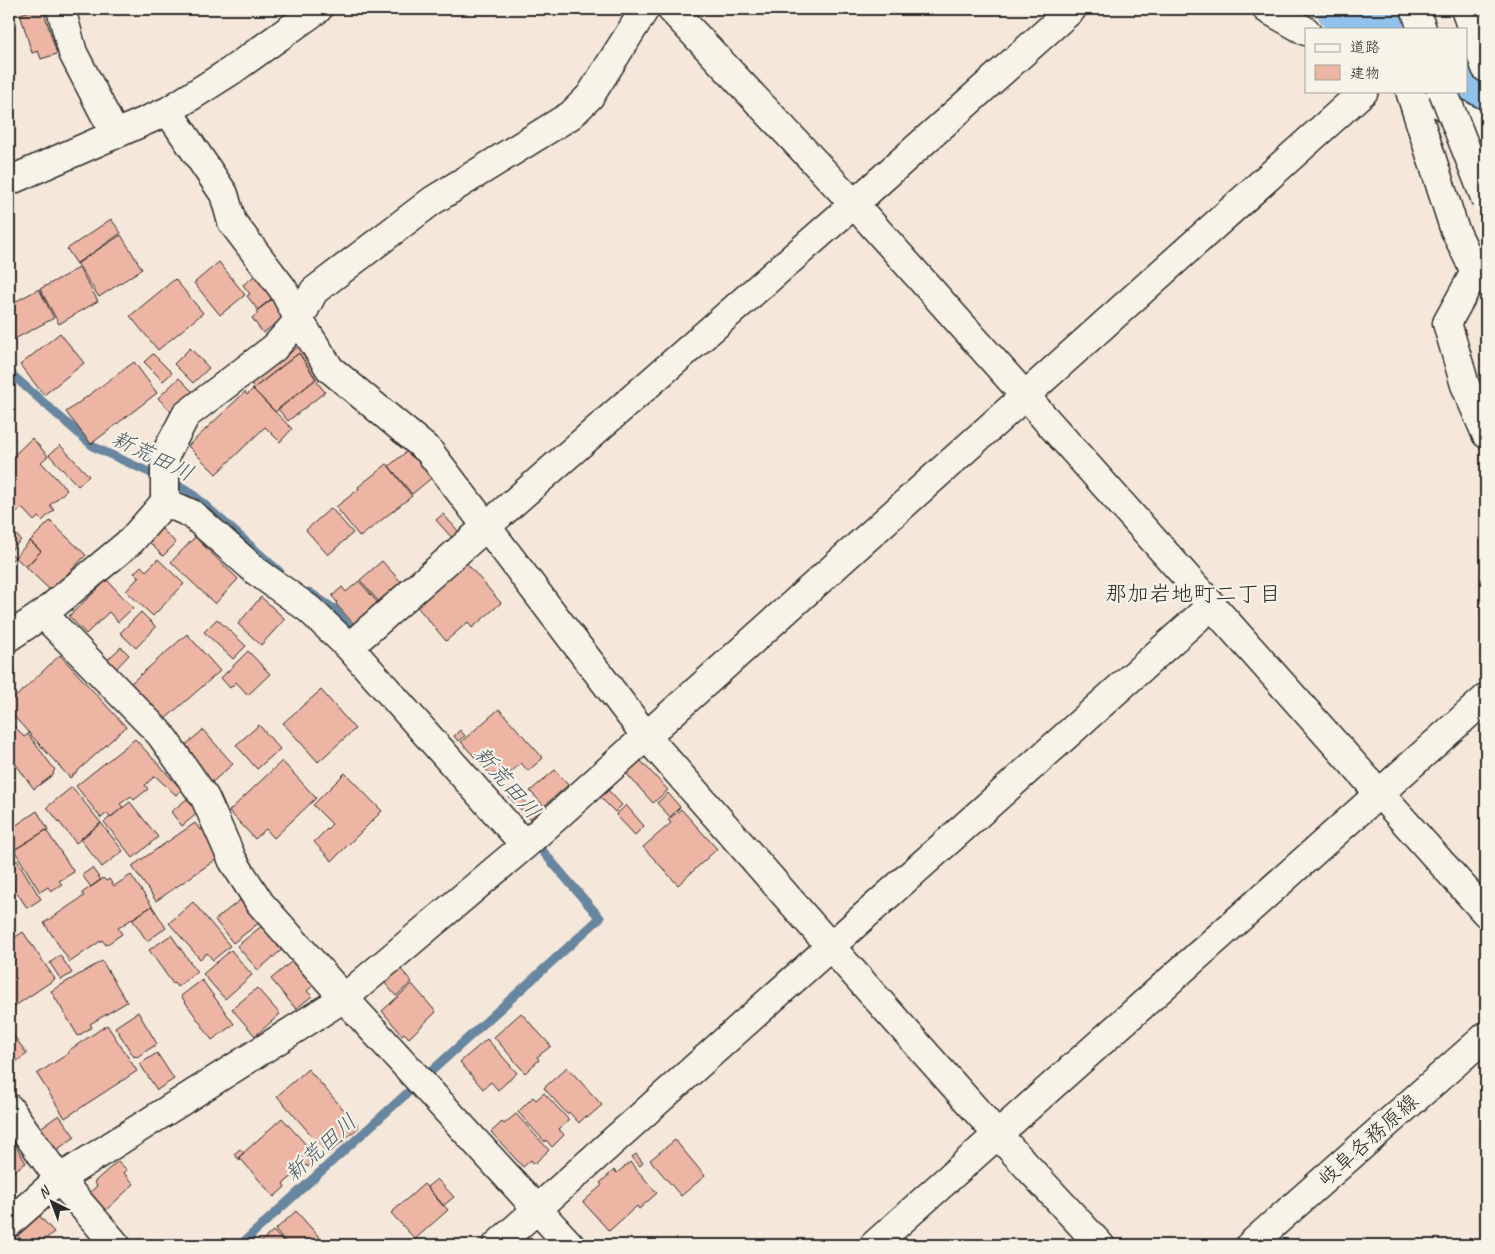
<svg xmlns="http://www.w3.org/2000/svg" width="1495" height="1254" font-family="Caveat,'Klee One',sans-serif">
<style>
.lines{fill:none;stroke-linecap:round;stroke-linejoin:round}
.stream{stroke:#68869f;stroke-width:9}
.river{stroke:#91c2ec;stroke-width:52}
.building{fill:#edb5a4;stroke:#2b2b2b}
.minor-casing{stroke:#2b2b2b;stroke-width:31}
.major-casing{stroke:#2b2b2b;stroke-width:31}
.highway-casing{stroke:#2b2b2b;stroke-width:31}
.minor{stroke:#f7f3e8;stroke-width:28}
.major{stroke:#f7f3e8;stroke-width:28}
.highway{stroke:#f7f3e8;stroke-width:28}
.highway-bridge-casing{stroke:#2b2b2b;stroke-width:31;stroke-linecap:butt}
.highway-bridge{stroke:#f7f3e8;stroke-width:28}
.labels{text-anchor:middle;stroke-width:4.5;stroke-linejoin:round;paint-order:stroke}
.street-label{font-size:21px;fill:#2b2b2b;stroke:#f7f3e8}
.water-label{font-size:22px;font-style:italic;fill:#4a5865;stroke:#f7f3e8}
.neighbourhood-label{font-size:22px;fill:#2b2b2b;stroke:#f7f3e8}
</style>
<rect width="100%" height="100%" fill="#f5e7da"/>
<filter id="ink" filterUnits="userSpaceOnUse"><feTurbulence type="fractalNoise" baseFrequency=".02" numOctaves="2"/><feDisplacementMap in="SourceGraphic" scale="10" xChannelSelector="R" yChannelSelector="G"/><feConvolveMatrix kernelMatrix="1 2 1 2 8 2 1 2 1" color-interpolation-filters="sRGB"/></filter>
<g filter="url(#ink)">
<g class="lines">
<!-- stream -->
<path class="stream" d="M9 372 94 447 188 490 280 572
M309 592 334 609 358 637
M240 1245 600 918 533 840"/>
<!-- river -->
<path class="river" d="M1343 9 1378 29
M1466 79 1486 90"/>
</g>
<!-- building -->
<path class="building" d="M38 9H43L57 54 41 59 38 51 32 53 20 14Z
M111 219 121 233 77 264 67 249Z
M121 235 142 269 99 297 77 263Z
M219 262 245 295 220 315 194 283Z
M79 268 98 301 59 324 40 289Z
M257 274 275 297 258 310 247 296 250 294 243 285Z
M175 279 203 313 158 350 130 316Z
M39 289 54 318 9 342V305Z
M271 299 285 317 263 333 252 318 258 313 256 311Z
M60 333 84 363 44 395 20 365Z
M299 346 322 378 317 382 325 392 288 421 278 409 316 379 299 353 254 388 250 384Z
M190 348 209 368 193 383 174 364Z
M299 353 316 379 275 412 253 389Z
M153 354 172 373 163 381 144 362Z
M134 362 157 393 91 444 66 412Z
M179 378 193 392 171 412 158 398Z
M253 389 292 429 280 442 265 427 216 474 188 446 245 392 247 395Z
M32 438 48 456 41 462 67 490 50 505 54 510 42 521 38 517 34 521 22 508 10 519 9 460Z
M60 445 89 476 78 486 49 455Z
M411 448 434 476 412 494 389 466Z
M387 464 412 496 360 537 336 507 359 489 358 487Z
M331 508 353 533 328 555 306 530Z
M443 514 460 533 453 539 436 520Z
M50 521 86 555 51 591 26 567 41 551 30 541Z
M9 527 21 540 9 552 15 557 9 563Z
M161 528 176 543 163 556 148 541Z
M195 537 238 579 215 604 171 562Z
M30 541 41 551 26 567 15 557Z
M158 559 184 584 153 616 126 591 139 577 134 573 141 566 146 571Z
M464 560 501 603 472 628 468 622 446 641 414 603Z
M382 561 402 583 380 603 360 580Z
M107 580 133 608 118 622 109 612 86 634 69 616Z
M359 581 378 603 354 624 336 604 337 602 332 596 342 587 346 592Z
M261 597 285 619 261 645 238 624Z
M141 612 156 627 136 648 120 633Z
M217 619 246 646 233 659 204 632Z
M187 634 220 671 164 720 131 683Z
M121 647 129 655 112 673 103 664Z
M248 651 270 674 248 695 236 682 230 688 221 678Z
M60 655 126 727 70 778 9 711V703Z
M321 690 355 729 318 762 283 723Z
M499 709 543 758 528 771 521 763 510 773 507 770 499 777 495 773 492 776 461 742Z
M10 721 24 737 28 734 55 770 53 772 54 774 34 789 9 755V748L16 743 9 735Z
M259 725 280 749 257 769 236 745Z
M203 730 233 764 210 784 183 747Z
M460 730 465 736 458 741 454 736Z
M135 739 182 790 176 795 155 776 145 785 148 789 134 800 131 796 120 804 123 807 110 818 107 813 101 818 76 786Z
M640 760 668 790 653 803 625 772Z
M282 761 316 798 274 838 266 829 255 839 229 811Z
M555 770 568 785 544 806 530 791Z
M345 773 382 811 332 861 314 842 332 824 313 805Z
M72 787 101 823 76 843 47 807Z
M608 790 622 805 615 812 600 797Z
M515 791 536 814 530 819 509 797Z
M668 793 680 807 670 817 657 803Z
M188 798 199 812 182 826 171 812Z
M130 802 158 837 133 858 104 822Z
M626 805 644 826 635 835 616 815Z
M681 809 717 849 678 885 643 847 671 823 668 820Z
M37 811 48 829 11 852 9 848V830Z
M101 823 123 851 102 867 80 839Z
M195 823 200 830 202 829 221 856 156 901 132 866Z
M46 830 74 872 59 881 62 884 51 891 48 887 40 892 14 850Z
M9 855 14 862 17 860 41 899 27 908 9 880Z
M92 868 101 880 91 887 82 875Z
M131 875 152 906 118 928 122 934 106 945 102 940 70 962 44 923 84 896 82 893 103 878 106 881 109 879 114 886Z
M245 896 264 919 233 943 215 920Z
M193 902 230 946 213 960 207 953 200 959 169 923Z
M152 906 166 928 147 941 132 919Z
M264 924 284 948 258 970 237 946Z
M23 932 55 979 9 1010V941Z
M171 935 197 972 177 987 174 983 173 984 149 950Z
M231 950 252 975 225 999 203 974Z
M60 955 72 973 61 980 50 963Z
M297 957 318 981 307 991 312 996 296 1009 271 979Z
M102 961 127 1002 90 1024 92 1027 78 1036 51 991Z
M399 967 412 982 396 996 383 981Z
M202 980 234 1024 212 1040 181 996Z
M412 984 436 1012 409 1038 404 1033 402 1035 382 1011Z
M257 988 280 1014 255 1036 232 1009Z
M138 1012 157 1044 137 1057 135 1056 134 1057 115 1027Z
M521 1013 551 1046 537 1057 539 1060 525 1073 494 1037Z
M107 1025 137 1071 65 1118 37 1074 69 1053 68 1051Z
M9 1029 27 1054 9 1067Z
M487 1039 517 1073 498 1090 491 1082 483 1089 460 1062Z
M157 1053 174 1079 157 1090 140 1064Z
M567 1067 602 1105 587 1118 586 1116 579 1123 569 1112 567 1114 544 1088Z
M308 1069 359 1127 328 1154 277 1096Z
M544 1093 569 1120 559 1129 564 1135 552 1147 546 1140 545 1142 518 1112 533 1097 536 1100Z
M516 1114 549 1150 534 1164 531 1160 523 1167 491 1132 502 1122 504 1124Z
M59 1115 75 1137 55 1151 39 1129Z
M282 1118 318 1158 308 1167 306 1165 283 1184 285 1187 274 1197 239 1157Z
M9 1135 26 1163 9 1174Z
M675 1140 705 1176 681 1196 650 1160Z
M240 1149 244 1153 239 1157 241 1160 240 1161 234 1154Z
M636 1154 643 1163 640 1166 632 1157Z
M118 1161 127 1170 124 1173 134 1184 105 1211 88 1194 97 1186 94 1182Z
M630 1162 657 1193 639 1209 637 1206 609 1231 583 1202 602 1185 600 1183 614 1170 617 1173Z
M437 1179 454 1197 443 1206 427 1187Z
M424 1184 448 1210 415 1239 391 1213Z
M296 1211 321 1239 315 1245H288L275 1230Z
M36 1212 54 1232 43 1241 46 1245H25L14 1231Z
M273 1231 287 1245H260L258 1244Z
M455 1237 463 1245H445Z
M547 1237 554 1245H538Z"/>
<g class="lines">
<!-- minor casing -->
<g class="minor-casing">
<path id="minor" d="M61 9 73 53 115 134
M671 9 854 204 1486 913
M1267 9 1306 31
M1410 91 1454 228 1475 272 1447 323 1465 385 1486 434
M1436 102 1486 129
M168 111 224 194 232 222 283 289 299 320 330 369 429 451 646 736 830 946 998 1135 1100 1245
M9 181 168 111 231 71 318 9
M165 502V455L186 415 274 348 299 320 314 291 432 201 571 115 590 96 645 9
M43 614 161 735 205 798 233 861 260 903 344 998 570 1245
M9 637 43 614 131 541 165 502 192 514 256 571 309 609 349 647 525 845
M349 647 854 204 1072 9
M9 1108 59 1179 116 1245
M9 1223 59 1179 344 998 525 845 1364 91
M497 1245 1212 605
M874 1245 1486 698"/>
</g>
<!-- major casing -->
<g class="major-casing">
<path id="major" d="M1250 1245 1486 1036"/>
</g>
<!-- highway casing -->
<g class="highway-casing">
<path id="highway" d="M1415 9 1422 29
M1465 9 1486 68"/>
</g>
<!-- minor -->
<use href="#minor" class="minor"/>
<!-- major -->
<use href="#major" class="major"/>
<!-- highway -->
<use href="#highway" class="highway"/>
<!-- highway-bridge casing -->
<g class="highway-bridge-casing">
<path id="highway-bridge" d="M1443 91 1486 200"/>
</g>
<!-- highway-bridge -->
<use href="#highway-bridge" class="highway-bridge"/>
</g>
</g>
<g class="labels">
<!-- street labels -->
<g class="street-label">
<text transform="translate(1368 1140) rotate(-42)" y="7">岐阜各務原線</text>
</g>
<!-- water labels -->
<g class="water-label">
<text transform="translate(153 455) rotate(26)" y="8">新荒田川</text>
<text transform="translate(508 782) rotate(49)" y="8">新荒田川</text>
<text transform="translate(320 1147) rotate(-42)" y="8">新荒田川</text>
</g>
<!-- neighbourhood labels -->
<g class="neighbourhood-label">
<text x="1193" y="601">那加岩地町二丁目</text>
</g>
</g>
<!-- margin -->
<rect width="1495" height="1254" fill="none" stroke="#f7f3e8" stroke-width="30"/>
<rect x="15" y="15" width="1465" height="1224" fill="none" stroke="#2b2b2b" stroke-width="2" filter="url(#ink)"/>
<!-- legend -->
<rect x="1305" y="28" width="162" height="65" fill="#f7f3e8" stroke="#a5a39c"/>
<rect x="1315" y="44" width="25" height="8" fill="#f7f3e8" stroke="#a5a39c"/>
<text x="1350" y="52" font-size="15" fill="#2b2b2b">道路</text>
<rect x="1315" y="65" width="25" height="15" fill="#edb5a4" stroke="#a5a39c"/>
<text x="1350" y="78" font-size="15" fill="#2b2b2b">建物</text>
<!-- north arrow -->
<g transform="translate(52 1202) rotate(318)" stroke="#f7f3e8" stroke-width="4" paint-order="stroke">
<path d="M0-4L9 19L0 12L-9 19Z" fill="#2b2b2b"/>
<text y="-8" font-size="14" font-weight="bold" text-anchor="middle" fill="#2b2b2b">N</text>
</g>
</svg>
